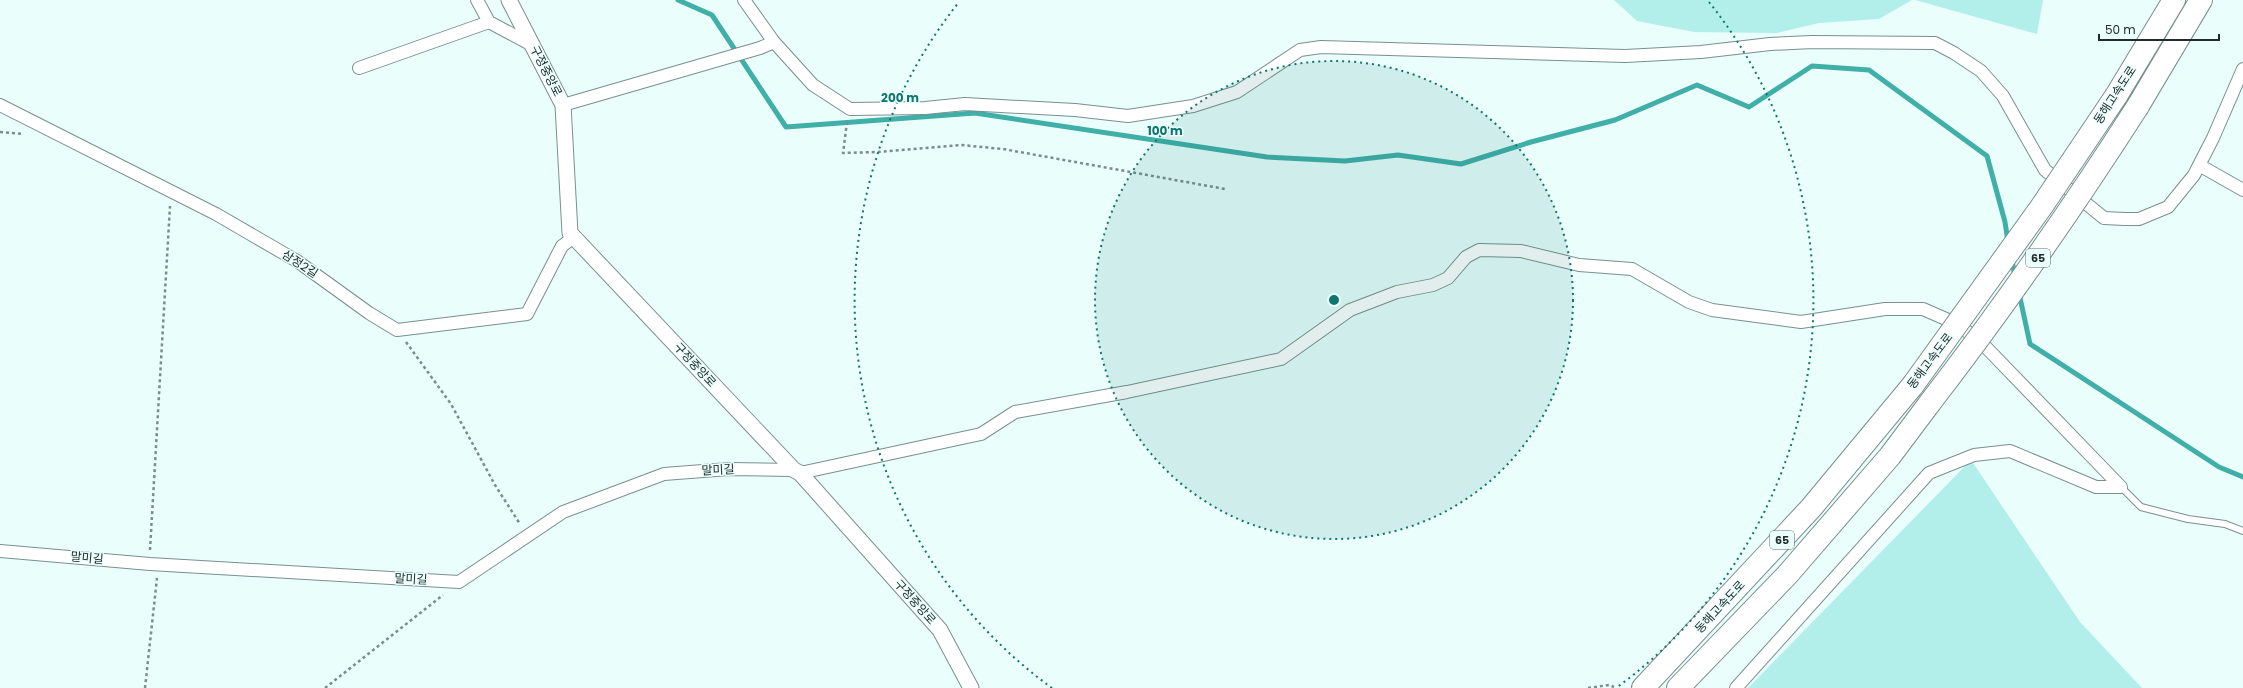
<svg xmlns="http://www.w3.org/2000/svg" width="2243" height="688" font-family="Poppins,'Noto Sans KR',sans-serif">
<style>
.green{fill:#b2efea}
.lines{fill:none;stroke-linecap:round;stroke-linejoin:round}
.stream{stroke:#3fafa8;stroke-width:5}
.service-casing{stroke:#79908e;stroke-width:8}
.minor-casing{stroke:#79908e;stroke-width:14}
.tertiary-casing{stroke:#79908e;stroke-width:17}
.motorway-casing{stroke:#79908e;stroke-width:24}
.path{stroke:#7d8c8a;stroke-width:2.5;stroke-dasharray:3 3;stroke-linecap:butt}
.service{stroke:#fff;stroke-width:6}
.minor{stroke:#fff;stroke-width:12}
.tertiary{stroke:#fff;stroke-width:15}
.motorway{stroke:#fff;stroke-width:22}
.motorway-bridge-casing{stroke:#79908e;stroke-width:24;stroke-linecap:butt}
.motorway-bridge{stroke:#fff;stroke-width:22}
.ring{fill:none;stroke:#0f766e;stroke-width:2;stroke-dasharray:2 4}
.labels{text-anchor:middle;stroke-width:3;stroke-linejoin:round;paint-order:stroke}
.shield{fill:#eafefc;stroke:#5d6a69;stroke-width:1}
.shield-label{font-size:11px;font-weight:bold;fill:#212b2a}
.street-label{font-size:12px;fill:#212b2a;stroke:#eafefc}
.centre{fill:#0f766e;stroke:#eafefc;stroke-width:2}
.ring-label{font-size:12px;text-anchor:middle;font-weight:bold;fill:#0f766e;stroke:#eafefc;stroke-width:3;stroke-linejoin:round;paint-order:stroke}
</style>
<rect width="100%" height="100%" fill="#eafefc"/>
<!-- green -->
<path class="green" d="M1614 0H1912L1879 19 1819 23 1777 33 1694 32 1637 21Z
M1915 0H2043L2037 34Z
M1971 460 2080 622 2142 688H1748Z"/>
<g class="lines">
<!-- stream -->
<path class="stream" d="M678 0 712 15 786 127 975 113 1267 157 1345 161 1398 155 1461 164 1531 142 1615 120 1697 85 1749 107 1812 66 1869 70 1987 156 2005 222 2008 242
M2012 260 2015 277
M2019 293 2030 344 2219 467 2243 477"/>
<!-- service casing -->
<g class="service-casing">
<path id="service" d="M2121 487 2141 507 2188 519 2225 524 2243 531"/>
</g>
<!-- minor casing -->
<g class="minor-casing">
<path id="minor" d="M477 0 489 22
M744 0 774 42 813 85 850 109 925 108 965 104 1075 110 1128 116 1193 106 1237 92 1300 50 1321 47 1625 56 1701 52 1770 44 1812 42 1935 43 1954 53 1981 71 2003 96 2045 170 2104 218 2125 219H2139L2168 207 2194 175 2213 138 2243 69
M359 68 489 22 532 45
M0 105 216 214 297 261 369 313 397 330 527 314 562 246 574 237
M563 105 760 48 774 42
M2199 165 2243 190
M800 473 981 434 1015 412 1127 392 1281 359 1350 310 1397 292 1433 285 1448 278 1466 257 1479 250 1521 251 1579 265 1632 269 1689 302 1712 310 1801 322 1885 309H1923L1955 323 1979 340 2121 487H2096L2010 451 1974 455 1929 473 1736 688
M0 551 150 564 459 582 563 512 664 474 729 469 794 470"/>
</g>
<!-- tertiary casing -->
<g class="tertiary-casing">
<path id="tertiary" d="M509 0 563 105 570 233 794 470 800 473 940 630 971 688"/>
</g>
<!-- motorway casing -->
<g class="motorway-casing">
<path id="motorway" d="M2116 96 2174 0
M2138 106 2201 0
M1643 688 1811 508 1913 385
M1678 688 1788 574 1890 456 1929 404"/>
</g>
<!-- path -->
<path class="path" d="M847 122 843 153 877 152 961 145 1003 149 1225 189
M0 132 24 134
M406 342 451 404 495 485 520 524
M150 550 170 206
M145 688 157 578
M325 688 443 595
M1588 688 1609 685 1614 687"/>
<!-- service -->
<use href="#service" class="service"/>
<!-- minor -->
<use href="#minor" class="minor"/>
<!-- tertiary -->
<use href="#tertiary" class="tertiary"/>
<!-- motorway -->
<use href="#motorway" class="motorway"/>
<!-- motorway-bridge casing -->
<g class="motorway-bridge-casing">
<path id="motorway-bridge" d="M1913 385 2042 206 2116 96
M1929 404C2003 308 2072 209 2138 106"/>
</g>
<!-- motorway-bridge -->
<use href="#motorway-bridge" class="motorway-bridge"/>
</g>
<!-- distance rings -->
<circle cx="1334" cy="300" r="239" fill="#0f766e" fill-opacity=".12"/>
<g class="ring">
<circle cx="1334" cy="300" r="239"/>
<path d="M1052 688A479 479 0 0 1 959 2M1709 2A479 479 0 0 1 1616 688"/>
</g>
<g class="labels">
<!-- shield labels -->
<g class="shield">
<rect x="2026" y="249" width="24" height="18" rx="3"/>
<rect x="1770" y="531" width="24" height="18" rx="3"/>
</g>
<g class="shield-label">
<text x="2038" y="262">65</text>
<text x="1782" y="544">65</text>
</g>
<!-- street labels -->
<g class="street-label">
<text transform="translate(546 71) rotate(63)" y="4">구정중앙로</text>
<text transform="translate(2115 95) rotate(-57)" y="4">동해고속도로</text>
<text transform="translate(300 264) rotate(33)" y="4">삼정2길</text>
<text transform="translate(1930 361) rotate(-53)" y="4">동해고속도로</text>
<text transform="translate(695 365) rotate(47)" y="4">구정중앙로</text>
<text transform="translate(718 470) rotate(-3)" y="4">말미길</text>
<text transform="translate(87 558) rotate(5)" y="4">말미길</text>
<text transform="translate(411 579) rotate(3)" y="4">말미길</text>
<text transform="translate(915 602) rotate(48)" y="4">구정중앙로</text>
<text transform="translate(1720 607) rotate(-47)" y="4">동해고속도로</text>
</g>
</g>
<circle cx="1334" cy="300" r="6" class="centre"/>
<g class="ring-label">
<text x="900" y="102">200 m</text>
<text x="1165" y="135">100 m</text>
</g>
<!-- scale -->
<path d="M2099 34v6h120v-6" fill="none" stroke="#212b2a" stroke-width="2"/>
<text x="2105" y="34" font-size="12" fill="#212b2a" stroke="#eafefc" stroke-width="3" paint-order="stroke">50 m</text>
</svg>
